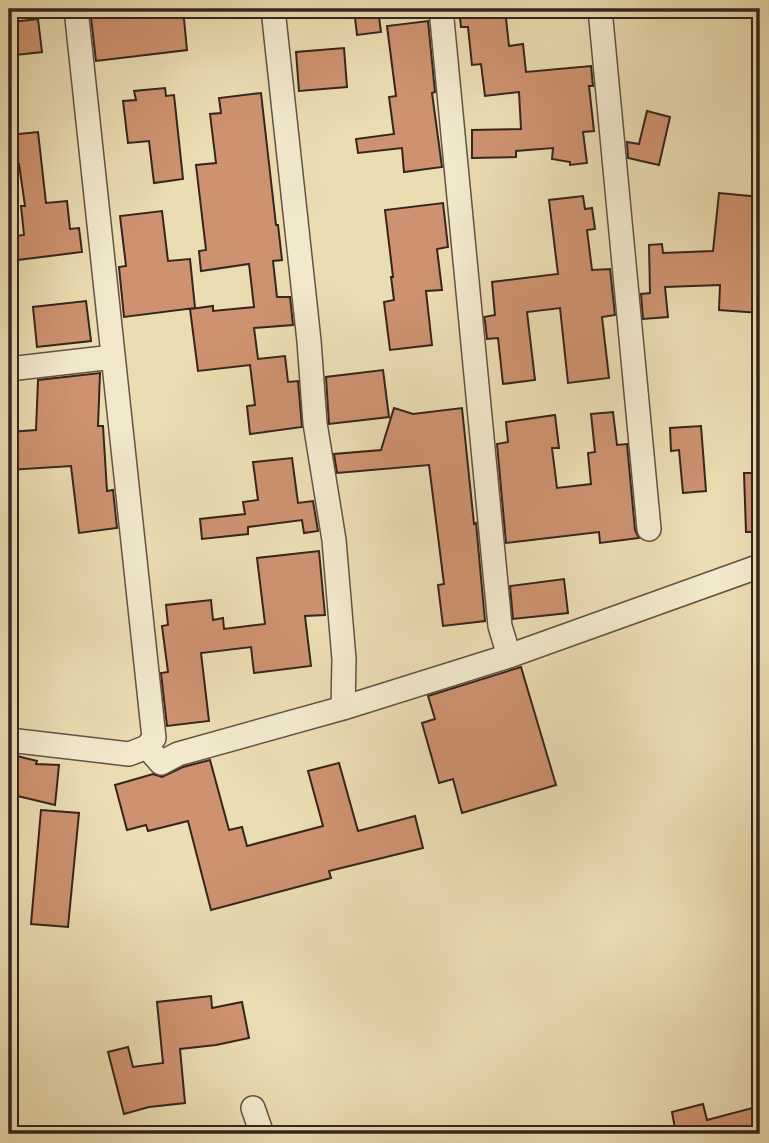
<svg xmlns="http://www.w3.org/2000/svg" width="769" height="1143" font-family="'EB Garamond',serif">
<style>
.building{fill:#ce9270;stroke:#36251d;stroke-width:2}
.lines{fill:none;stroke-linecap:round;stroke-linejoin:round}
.minor-casing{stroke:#635342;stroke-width:26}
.minor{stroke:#f2e9cd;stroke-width:23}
</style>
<rect width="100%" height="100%" fill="#ebddb2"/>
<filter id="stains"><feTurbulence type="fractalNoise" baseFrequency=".00286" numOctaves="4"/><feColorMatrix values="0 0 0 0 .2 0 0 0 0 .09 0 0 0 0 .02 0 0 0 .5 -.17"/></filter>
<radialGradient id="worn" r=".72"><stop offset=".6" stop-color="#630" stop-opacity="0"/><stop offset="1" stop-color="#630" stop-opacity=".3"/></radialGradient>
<!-- building -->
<path class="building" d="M90 9H183L187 50 96 61Z
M354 9H378L381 32 357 35Z
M459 9H505L509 46 523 44 526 72 591 66 593 86H589L594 131 583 132 587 163 570 165V162L552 159 553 148 516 151V157L472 158V130L521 129 519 92 485 96 481 64 472 65 468 27H461Z
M38 19 42 52 16 55 12 22Z
M428 21 435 92 432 93 442 167 404 172 402 148 358 153 356 139 394 134 389 97 396 96 387 26Z
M344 48 347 87 299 91 296 52Z
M165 88 166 96 174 95 183 179 154 183 149 141 128 143 123 101 136 100 134 91Z
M261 93 276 225H278L282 260 273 261 277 297H290L293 325 254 328 258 359 285 356 288 382 298 381 302 427 250 434 247 406 255 405 250 365 198 371 190 309 213 306V311L254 307 249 264 201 271 199 251 206 250 196 165 216 163 210 114 221 113 219 98Z
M647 111 670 117 659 165 628 158 627 142 639 144Z
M38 132 46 203 67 201 70 229 79 228 82 252 9 261V237L24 235 21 206H25L19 164 9 165V135Z
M719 193 760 197V226L758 252H760V313L719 310 720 285 665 287 668 317 643 319 641 294 650 293 649 245 662 244 663 253 713 251Z
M583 196 585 209 592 208 595 229 587 230 592 270 610 269 615 315 602 317 609 378 568 383 560 308 527 312 535 380 503 384 498 338 487 339 485 321 484 317 495 315 492 282 558 274 549 200Z
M443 203 448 247 437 249 442 290 426 291 432 345 390 350 384 302 394 300 391 277H393L385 210Z
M162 211 168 261 190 259 195 308 124 317 119 267 126 266 120 216Z
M86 301 91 341 37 347 33 307Z
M383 370 389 417 329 424 326 377Z
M100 373 98 426H103L107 491 113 490 117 528 79 533 71 466 9 470V432L36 430 38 380Z
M394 408 413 414 462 408 474 524 476 523 485 621 443 626 438 585 444 584 429 465 337 473 334 454 381 450Z
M613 412 617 445 627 444 635 530 639 538 600 543 599 532 506 543 497 444 508 442 506 422 555 415 559 448H552L557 488 591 484 588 453 595 452 591 414Z
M701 426 706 491 683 493 679 450 671 451 670 428Z
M292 458 298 503 313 501 318 531 304 533 302 520 248 527V534L202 539 200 519 245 514 243 502 258 500 253 462Z
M744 473H760V532H746Z
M319 551 325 615 305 616 311 666 254 673 251 647 201 653 209 721 167 726 161 673 168 672 162 626 168 625 166 605 211 600 213 620 223 618 224 629 265 624 257 558Z
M564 579 568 613 513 619 510 586Z
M521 667 556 785 462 813 453 779 439 783 422 723 435 719 428 696Z
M9 754 37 761 36 764 59 765 55 805 9 794Z
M210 760 229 830 242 827 247 846 323 826 308 771 339 763 358 831 415 816 423 848 329 871 331 878 211 910 188 821 148 831 146 825 127 830 115 785 153 774 162 777 183 767Z
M41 810 79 813 68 927 31 924Z
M211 996 212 1008 242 1002 249 1038 216 1045 180 1049 185 1103 149 1107 124 1114 108 1052 128 1047 133 1067 163 1063 157 1002Z
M703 1104 707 1120 760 1106V1134H676L672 1112Z"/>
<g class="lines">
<!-- minor casing -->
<g class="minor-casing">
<path id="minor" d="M273 9 309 341 315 423 334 540 344 659 343 708
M441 9 500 626 509 656
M600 9 649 529
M9 369 113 357
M9 740 129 754 147 747 154 738 76 9
M147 747 161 763 178 754 343 708 509 656 760 566
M253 1108 262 1134"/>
</g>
<!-- minor -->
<use href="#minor" class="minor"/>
</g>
<!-- margin -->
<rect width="769" height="1143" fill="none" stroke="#ebddb2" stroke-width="35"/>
<rect x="10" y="10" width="748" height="1122" fill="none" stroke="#36251d" stroke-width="3.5"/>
<rect x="18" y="18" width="734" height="1108" fill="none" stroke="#36251d" stroke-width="2"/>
<rect width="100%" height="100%" filter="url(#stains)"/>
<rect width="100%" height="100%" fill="url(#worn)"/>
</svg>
